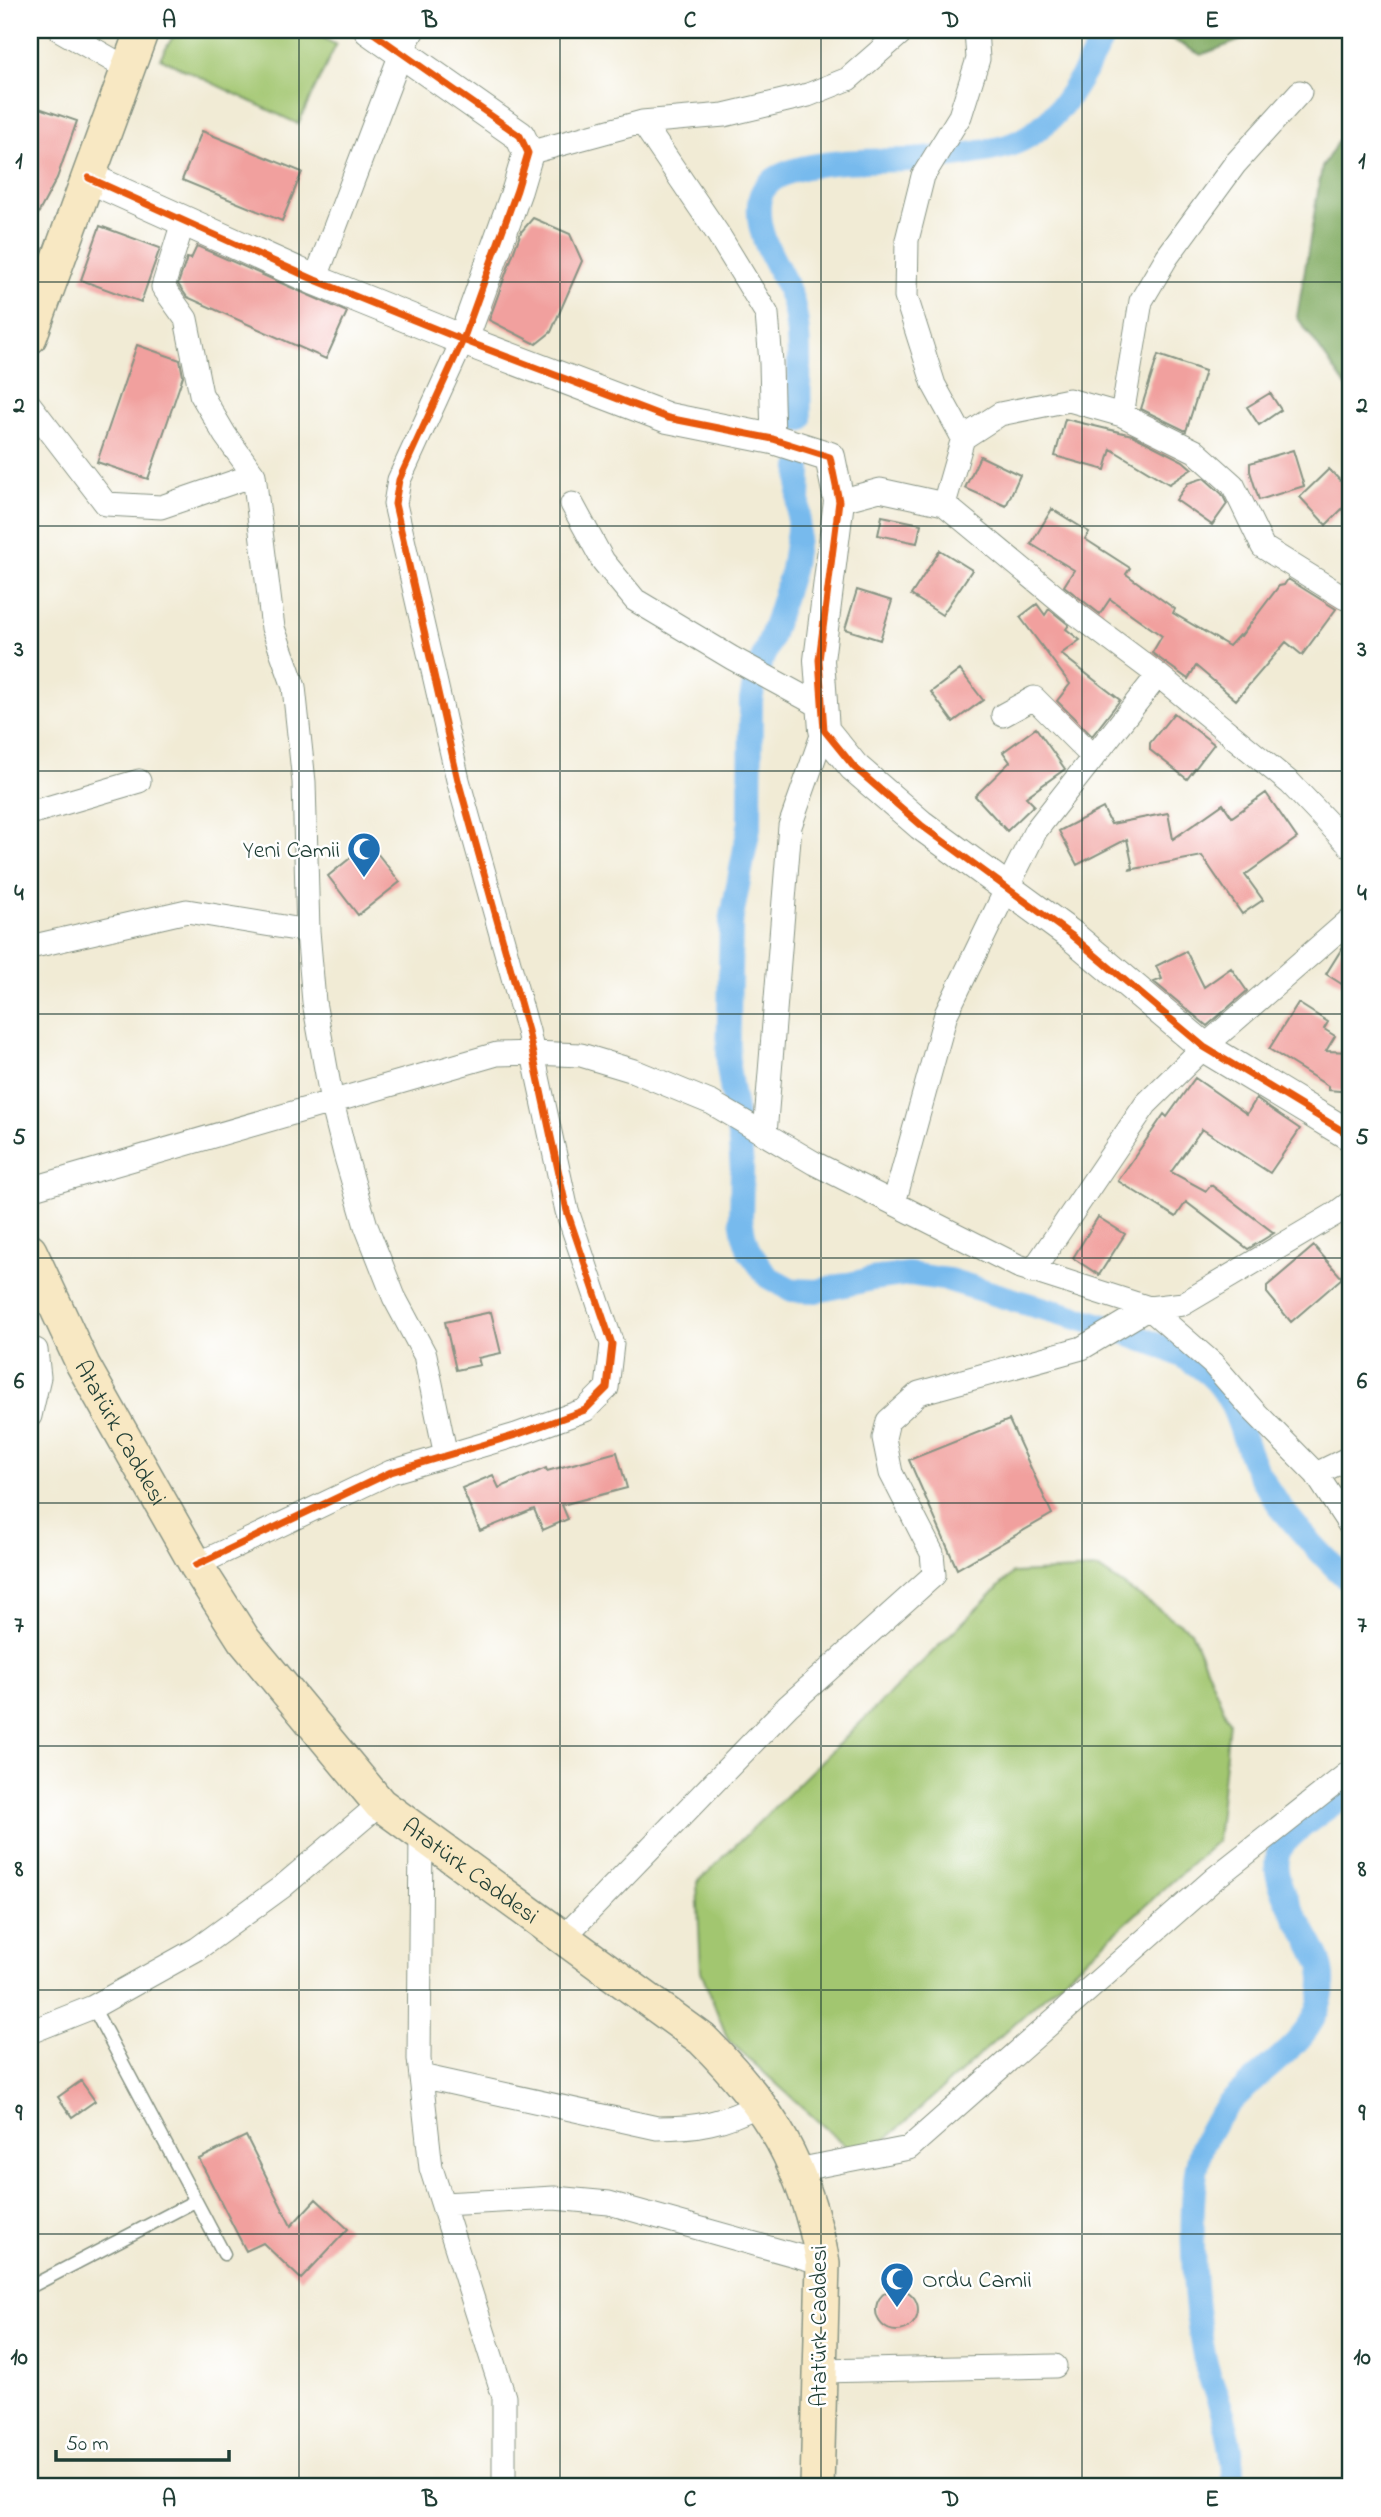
<svg xmlns="http://www.w3.org/2000/svg" width="1381" height="2517" font-family="'Indie Flower',sans-serif">
<style>
.green{fill:#a2c670;stroke:#608252;stroke-width:2}
.forest{fill:#81ab62;stroke:#50744b;stroke-width:2}
.lines{fill:none;stroke-linecap:round;stroke-linejoin:round}
.canal{stroke:#77baed;stroke-width:24}
.building{fill:#f1a09e}
.service-casing{stroke:#889484;stroke-width:15}
.minor-casing{stroke:#889484;stroke-width:25}
.tertiary-casing{stroke:#889484;stroke-width:32}
.secondary-casing{stroke:#889484;stroke-width:36}
.service{stroke:#fff;stroke-width:12}
.minor{stroke:#fff;stroke-width:23}
.tertiary{stroke:#fff;stroke-width:30}
.secondary{stroke:#f8e8c3;stroke-width:33}
.cycleway-casing{stroke:#fff;stroke-width:11}
.cycleway{stroke:#e8590c;stroke-width:7}
.grid{fill:none;stroke:#1f3d34;stroke-width:2;stroke-opacity:0.55}
.labels{text-anchor:middle;stroke-width:5;stroke-linejoin:round;paint-order:stroke}
.poi-label{font-size:24px;fill:#1f3d34;stroke:#fff;text-anchor:end}
.street-label{font-size:24px;fill:#1f3d34;stroke:#fff}
.neatline{fill:none;stroke:#1f3d34;stroke-width:2.5}
.grid-label{font-size:23px;text-anchor:middle;font-weight:bold;fill:#1f3d34}
</style>
<rect width="100%" height="100%" fill="#fff"/>
<filter id="ink" filterUnits="userSpaceOnUse"><feTurbulence type="fractalNoise" baseFrequency=".0143" numOctaves="2"/><feDisplacementMap in="SourceGraphic" scale="14" xChannelSelector="R" yChannelSelector="G"/><feConvolveMatrix kernelMatrix="1 2 1 2 8 2 1 2 1" color-interpolation-filters="sRGB"/></filter>
<filter id="wash" filterUnits="userSpaceOnUse"><feTurbulence type="fractalNoise" baseFrequency=".00686" numOctaves="4" result="noise"/><feDisplacementMap in="SourceGraphic" scale="28" xChannelSelector="R" yChannelSelector="G"/><feGaussianBlur stdDeviation="1.57" result="paint"/><feColorMatrix in="noise" values="0 0 0 0 0 0 0 0 0 0 0 0 0 0 0 0 0 1.4 0 .05"/><feComposite in="paint" operator="in"/></filter>
<g filter="url(#wash)">
<rect width="100%" height="100%" fill="#f1ebd5"/>
<!-- green -->
<path class="green" d="M177 30H309L336 45 298 124 160 58Z
M1099 1569 1191 1631 1229 1722 1217 1841 862 2161 728 2040 701 1971 697 1883 1013 1573Z"/>
<!-- forest -->
<path class="forest" d="M1155 30H1268L1201 55Z
M1351 120V393L1297 317 1322 167Z"/>
<g class="lines">
<!-- canal -->
<path class="canal" d="M800 420C798 384 802 337 793 303 784 269 756 244 759 204 761 155 876 161 910 160 933 159 996 152 1015 143 1062 123 1084 72 1107 30
M800 468 798 531 792 570 771 637 756 675 751 700 750 822 731 922 728 1067 740 1143 742 1169 741 1218 744 1235 749 1251 768 1277 792 1290 817 1291 872 1279 909 1274 949 1280C976 1288 1003 1297 1031 1305 1082 1320 1187 1343 1220 1386 1238 1409 1242 1438 1254 1464 1274 1507 1317 1550 1351 1583
M1233 2487C1234 2462 1230 2438 1223 2414 1218 2397 1210 2381 1206 2364 1194 2313 1185 2196 1202 2147 1224 2083 1308 2057 1320 2001 1323 1991 1324 1980 1322 1970 1316 1938 1260 1879 1281 1848 1296 1827 1331 1807 1351 1791"/>
</g>
<g id="blocks">
<!-- building -->
<path class="building" d="M30 105 77 121 57 178 30 229Z
M202 131 302 172 282 221 182 180Z
M533 218 570 234 582 261 551 332 536 344 489 320 521 232Z
M100 226 160 248 141 302 81 280Z
M197 246 347 312 326 359 187 297 178 284 187 258 191 259Z
M137 345 180 360 183 376 148 479 97 462Z
M1158 355 1205 371 1186 431 1141 409Z
M1270 393 1281 410 1259 425 1247 407Z
M1065 419 1132 435 1183 461 1192 469 1169 484 1111 449 1105 470 1055 456Z
M1293 450 1304 486 1259 500 1250 471V463Z
M980 456 1020 475 1006 506 965 488Z
M1329 469 1351 492V500L1326 525 1300 497Z
M1204 478 1222 494 1227 504 1212 525 1176 500 1188 483Z
M1052 509 1089 532 1085 539 1130 568 1126 574 1175 609 1173 613 1229 646 1239 635 1241 636 1279 586 1284 585 1288 579 1336 609 1302 655 1286 642 1236 700 1196 666 1188 679 1152 653 1162 636 1110 599 1100 614 1064 586 1074 570 1031 544Z
M882 516 921 524 917 543 878 535Z
M940 550 972 570 942 615 911 595Z
M857 590 892 601 880 640 845 629Z
M1037 604 1045 615 1049 609 1069 625 1066 629 1080 640 1061 654 1120 700 1092 736 1057 701 1070 684 1020 617Z
M960 670 983 700 953 722 931 692Z
M1174 713 1214 744 1187 779 1150 750V743Z
M1036 728 1065 769 1026 797 1034 805 1007 831 975 796 1010 762 1003 752Z
M1266 793 1297 838 1245 875 1263 900 1242 914 1202 856 1129 870 1133 868 1127 839 1077 865 1059 831 1103 808 1111 824 1168 813 1173 839 1223 804 1232 817Z
M369 843 400 882 358 915 328 876Z
M1351 937V990L1326 974 1346 942Z
M1186 951 1204 987 1231 968 1247 991 1207 1026 1154 982 1162 979 1156 966Z
M1298 1003 1328 1022 1324 1029 1335 1036 1326 1051 1351 1052V1092L1328 1090V1086L1269 1049Z
M1195 1078 1247 1114 1256 1099 1300 1129 1270 1173 1202 1129 1171 1172 1206 1191 1211 1185 1274 1233 1248 1249 1186 1202 1176 1217 1118 1181 1164 1114 1167 1117Z
M1098 1217 1125 1234 1099 1275 1073 1258Z
M1314 1246 1342 1278 1291 1322 1267 1293V1286Z
M491 1312 501 1353 478 1358 480 1365 456 1370 445 1322Z
M1009 1420 1052 1514 957 1569 909 1460Z
M617 1452 627 1488 562 1505 568 1519 543 1530 534 1509 480 1531 462 1488 493 1475 499 1488 546 1468 547 1471Z
M81 2081 95 2101 72 2117 58 2097Z
M246 2136 291 2226 316 2199 348 2229 301 2279 263 2243 246 2251 199 2159Z
M876 2310a21 21 0 1 1 42 0a21 21 0 1 1-42 0Z"/>
</g>
</g>
<g filter="url(#ink)">
<use href="#blocks" fill-opacity="0" stroke="#889484" stroke-width="2"/>
<g class="lines">
<!-- service casing -->
<g class="service-casing">
<path id="service" d="M93 2007 224 2254
M30 2287 195 2201"/>
</g>
<!-- minor casing -->
<g class="minor-casing">
<path id="minor" d="M60 30 128 69
M642 122 718 234 767 314 771 363 773 439
M528 153 642 122 724 115 808 95 848 79 904 30
M183 222 163 287 186 319 201 394 225 435 254 475 273 628 294 687 304 782 308 931 314 1002 332 1102 345 1154 366 1226 394 1297 425 1355 446 1456
M315 280 402 51 413 30
M30 405 106 504 161 507 254 475
M1122 415 1141 301 1167 257 1235 164 1300 92
M963 438 1000 414 1069 400 1122 415 1195 451 1233 485 1263 547 1345 598
M839 501 880 490 944 504 1074 612 1158 675 1290 783 1351 847
M572 504 603 561 635 600 732 658 822 707
M944 504 963 438 934 385 906 297 907 240 923 176 960 116 978 59 976 30
M1003 715 1034 698 1093 757
M30 813 139 781
M30 947 187 911 308 931
M765 1134 790 826 824 730
M30 1189 497 1054 533 1053 581 1055 634 1071 712 1103 814 1163 1018 1266 1149 1308 1213 1364 1253 1410 1316 1474 1351 1457
M894 1203 946 1014 1007 888 1036 830 1158 675
M1032 1272 1146 1104 1204 1047 1351 919
M30 1416 39 1377 36 1350
M1316 1474 1351 1527
M196 1565 391 1472 516 1435 585 1410 607 1388 612 1344 567 1211 528 1031 458 780 395 504 399 480 463 340
M421 1833 419 2059 431 2168 504 2397V2487
M564 1937 788 1706 934 1575 932 1553 891 1473 884 1438 888 1421 919 1393 1082 1348 1149 1308 1183 1304 1335 1214 1351 1202
M30 2032 93 2007 197 1949 282 1887 380 1804
M421 2076 657 2128C697 2128 724 2123 760 2104
M797 2170 909 2148 1215 1878 1351 1771
M443 2204 554 2198 609 2203 823 2263
M820 2371 1055 2366"/>
</g>
<!-- tertiary casing -->
<g class="tertiary-casing">
<path id="tertiary" d="M369 30 520 136 528 153 517 190 463 340
M89 178 315 280 463 340 668 418 773 439 830 457 839 501 819 660 824 730 854 767 921 825 1071 935 1204 1047 1351 1136"/>
</g>
<!-- secondary casing -->
<g class="secondary-casing">
<g id="secondary">
<path d="M30 337 142 30"/>
<path id="s1" d="M30 1251 83 1365 196 1565 244 1640 380 1804 702 2039C771 2107 806 2168 823 2263L817 2487"/>
</g>
</g>
<!-- service -->
<use href="#service" class="service"/>
<!-- minor -->
<use href="#minor" class="minor"/>
<!-- tertiary -->
<use href="#tertiary" class="tertiary"/>
<!-- secondary -->
<use href="#secondary" class="secondary"/>
<!-- cycleway casing -->
<g class="cycleway-casing">
<path id="cycleway" d="M89 178 315 280 463 340 668 418 773 439 830 457 839 501 819 660 824 730 854 767 921 825 1071 935 1204 1047 1351 1136
M196 1565 391 1472 516 1435 585 1410 607 1388 612 1344 567 1211 528 1031 458 780 395 504 399 480 463 340 517 190 528 153 520 136 369 30"/>
</g>
<!-- cycleway -->
<use href="#cycleway" class="cycleway"/>
</g>
</g>
<!-- grid -->
<path class="grid" d="M299 30V2487M560 30V2487M821 30V2487M1082 30V2487M30 282H1351M30 526H1351M30 771H1351M30 1014H1351M30 1258H1351M30 1503H1351M30 1746H1351M30 1990H1351M30 2234H1351"/>
<!-- icons -->
<defs>
<g id="mosque-pin" transform="scale(1.75)"><path d="M0 17L-7.5 6A9.5 9.5 0 1 1 7.5 6Z" fill="#1f6fb2" stroke="#fff"/><path d="M3.5-4.9A6 6 0 1 0 3.5 4.9A5 5 0 1 1 3.5-4.9Z" fill="#fff"/></g>
</defs>
<g fill-rule="evenodd">
<use href="#mosque-pin" x="364" y="849"/>
<use href="#mosque-pin" x="897" y="2279"/>
</g>
<g class="labels">
<!-- poi labels -->
<g class="poi-label">
<text x="340" y="857">Yeni Camii</text>
<text x="922" y="2287" text-anchor="start">Ordu Camii</text>
</g>
<!-- street labels -->
<g class="street-label">
<text dy="8" stroke="none"><textPath href="#s1" startOffset="203">Atatürk Caddesi</textPath></text>
<text dy="8" stroke="none"><textPath href="#s1" startOffset="770">Atatürk Caddesi</textPath></text>
<text transform="translate(818 2326) rotate(-90)" y="8">Atatürk Caddesi</text>
</g>
</g>
<!-- margin -->
<rect width="1381" height="2517" fill="none" stroke="#fff" stroke-width="77"/>
<!-- scale -->
<path d="M56 2450v10h173v-10" fill="none" stroke="#1f3d34" stroke-width="3.5"/>
<text x="66" y="2450" font-size="21" fill="#1f3d34" stroke="#ffffff" stroke-width="5" paint-order="stroke">50 m</text>
<rect x="38" y="38" width="1304" height="2440" class="neatline"/>
<g class="grid-label">
<text x="169" y="27">A</text>
<text x="430" y="27">B</text>
<text x="690" y="27">C</text>
<text x="951" y="27">D</text>
<text x="1212" y="27">E</text>
<text x="19" y="168">1</text>
<text x="1362" y="168">1</text>
<text x="19" y="412">2</text>
<text x="1362" y="412">2</text>
<text x="19" y="656">3</text>
<text x="1362" y="656">3</text>
<text x="19" y="900">4</text>
<text x="1362" y="900">4</text>
<text x="19" y="1144">5</text>
<text x="1362" y="1144">5</text>
<text x="19" y="1388">6</text>
<text x="1362" y="1388">6</text>
<text x="19" y="1632">7</text>
<text x="1362" y="1632">7</text>
<text x="19" y="1876">8</text>
<text x="1362" y="1876">8</text>
<text x="19" y="2120">9</text>
<text x="1362" y="2120">9</text>
<text x="19" y="2364">10</text>
<text x="1362" y="2364">10</text>
<text x="169" y="2506">A</text>
<text x="430" y="2506">B</text>
<text x="690" y="2506">C</text>
<text x="951" y="2506">D</text>
<text x="1212" y="2506">E</text>
</g>
</svg>
